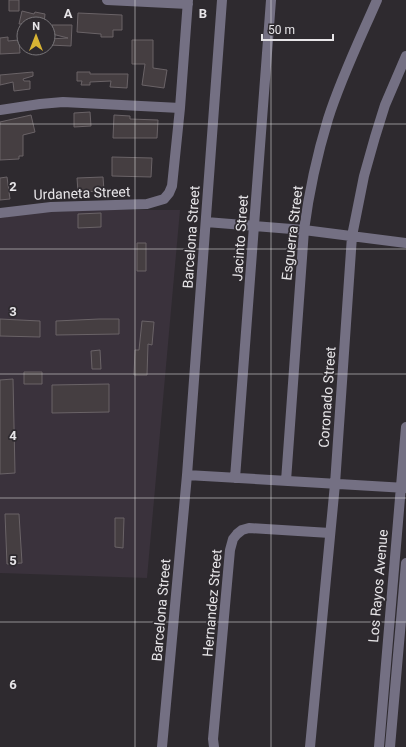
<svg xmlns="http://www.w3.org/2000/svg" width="406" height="747" font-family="Roboto,sans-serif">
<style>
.built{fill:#3a323c}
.building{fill:#453e41;stroke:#6a6367}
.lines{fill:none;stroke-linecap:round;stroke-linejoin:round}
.minor{stroke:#747083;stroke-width:10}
.grid{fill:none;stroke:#e7e5e8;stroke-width:1;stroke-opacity:0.55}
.labels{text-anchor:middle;stroke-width:3.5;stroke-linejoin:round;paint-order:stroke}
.street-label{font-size:14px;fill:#e7e5e8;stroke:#2e2a2f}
.grid-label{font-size:13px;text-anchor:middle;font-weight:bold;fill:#e7e5e8;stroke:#2e2a2f;stroke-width:3.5;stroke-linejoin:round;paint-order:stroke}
</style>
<rect width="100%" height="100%" fill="#2e2a2f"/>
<!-- built -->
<path class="built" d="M92 210H180L147 578 0 573V218L32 213Z"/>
<!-- building -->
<path class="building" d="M9 0H19V11H9Z
M22 11 34 14 35 12 45 14 44 24H19Z
M78 13 122 15V30H113V37H101V34L77 32Z
M52 25H72L71 46 49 45V39L68 38 52 34Z
M8 37V41L19 40 20 53 0 54V38Z
M132 40H153V68L167 70 164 88 142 85 145 64H132Z
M33 72V76L23 79 24 81H30V89L14 91 13 82 0 85V75Z
M77 72H90V74H128L127 88 110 87 111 81 90 82V85H81L82 81H77Z
M90 112 91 126 74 127V113Z
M31 115 35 132 23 135V156H19V159L0 160V122Z
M114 115 130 116V119L158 120 157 138H113Z
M112 157 152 158 151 177 112 176Z
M7 177 10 199 0 200V178Z
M103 177 104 191 78 192 77 178Z
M101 213V227L78 228V214Z
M137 243H146V271H137Z
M0 319 40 321V337L0 336Z
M99 319H119V334L56 335V321Z
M142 321 154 322 152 345 148 344 147 375H134L135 350H139Z
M100 350 101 369H92L91 351Z
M24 372H42V384H24Z
M13 379 15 473 0 474V380Z
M109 384V412L52 413V385Z
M5 514H19L22 563 7 564Z
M115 518H124L123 548 115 547Z"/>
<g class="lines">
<!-- minor -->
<path class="minor" d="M107 0 188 4
M0 110 40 104 63 102 180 108
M0 213 51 207 147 204 164 199 169 193 172 186 180 108 188 0
M206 222 304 230 406 243
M187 475 406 488
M235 478 271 0
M286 481 304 230C309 192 317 155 328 119 341 78 360 39 377 0
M162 747 187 475 222 0
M214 747 213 739 230 550 233 539 237 534 242 530 249 528 330 533
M310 747 335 484 352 236 364 176 375 137 385 105 406 56
M379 747 406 427
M390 747 406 563"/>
</g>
<!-- grid -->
<path class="grid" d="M135 0V747M271 0V747M0 124H406M0 249H406M0 374H406M0 498H406M0 622H406"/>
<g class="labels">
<!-- street labels -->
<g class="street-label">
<text transform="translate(82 193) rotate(-2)" y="5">Urdaneta Street</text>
<text transform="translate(292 233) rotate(-83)" y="5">Esguerra Street</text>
<text transform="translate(191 237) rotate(-86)" y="5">Barcelona Street</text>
<text transform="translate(240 238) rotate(-86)" y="5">Jacinto Street</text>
<text transform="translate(327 397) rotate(-86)" y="5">Coronado Street</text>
<text transform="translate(378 586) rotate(-85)" y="5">Los Rayos Avenue</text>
<text transform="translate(212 603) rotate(-85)" y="5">Hernandez Street</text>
<text transform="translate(161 610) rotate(-85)" y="5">Barcelona Street</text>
</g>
</g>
<g class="grid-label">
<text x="68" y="18">A</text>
<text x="203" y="18">B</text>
<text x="13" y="191">2</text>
<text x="13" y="316">3</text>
<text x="13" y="440">4</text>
<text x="13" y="565">5</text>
<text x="13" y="689">6</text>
</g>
<!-- north arrow -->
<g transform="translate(36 36)"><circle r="19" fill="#2e2a2f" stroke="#787579"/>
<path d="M0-3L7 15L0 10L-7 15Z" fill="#d8b434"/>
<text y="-6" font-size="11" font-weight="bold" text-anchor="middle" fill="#e7e5e8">N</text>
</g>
<!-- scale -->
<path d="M262 34v6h71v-6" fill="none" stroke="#e7e5e8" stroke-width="2"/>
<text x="268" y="34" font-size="12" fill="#e7e5e8" stroke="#2e2a2f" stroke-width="3" paint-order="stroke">50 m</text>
</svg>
